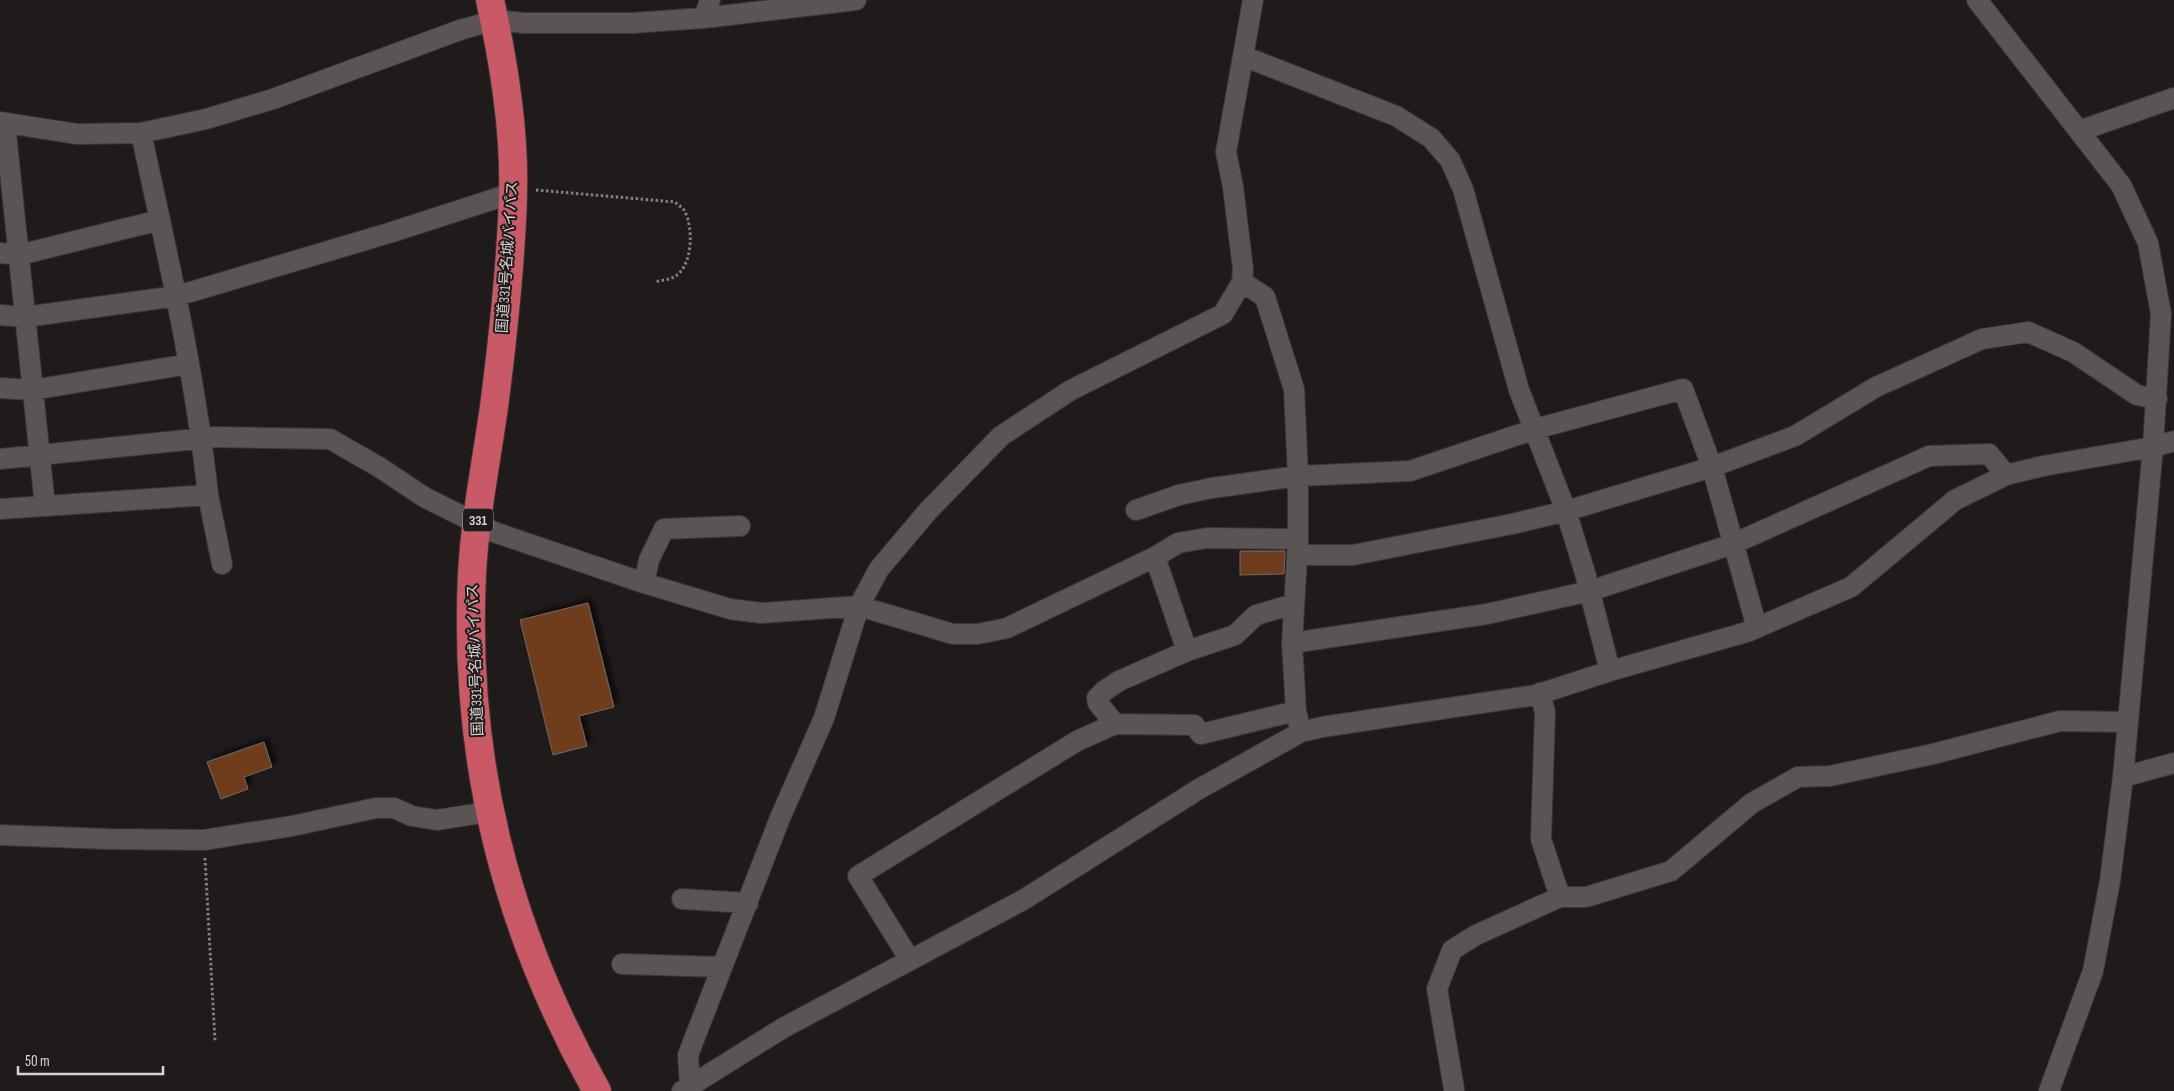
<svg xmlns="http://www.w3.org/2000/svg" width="2174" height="1091" font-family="'Sofia Sans Condensed','Noto Sans JP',sans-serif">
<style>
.building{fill:#703e1a;stroke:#6e6b68;filter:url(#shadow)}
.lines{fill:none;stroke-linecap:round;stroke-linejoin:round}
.minor-casing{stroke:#3a3737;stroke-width:22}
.highway-casing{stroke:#3a3737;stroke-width:30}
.path{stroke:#848080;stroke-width:3;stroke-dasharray:2.5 2.5;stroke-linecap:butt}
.minor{stroke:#5a5554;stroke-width:20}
.highway{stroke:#c85965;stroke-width:28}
.labels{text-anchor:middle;stroke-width:4;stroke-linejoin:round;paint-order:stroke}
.shield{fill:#1f1b1a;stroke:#a09c9c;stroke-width:1}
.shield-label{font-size:14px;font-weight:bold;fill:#d7d4d4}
.street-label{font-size:15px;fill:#d7d4d4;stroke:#1f1b1a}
</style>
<defs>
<filter id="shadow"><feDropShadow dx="4.5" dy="-4.5" stdDeviation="2.5" flood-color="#0009"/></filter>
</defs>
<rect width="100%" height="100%" fill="#1f1b1a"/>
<!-- building -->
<path class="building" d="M1240 551H1285L1284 574 1240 575Z
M588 603 614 707 579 716 587 746 553 755 520 620Z
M264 742 272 767 244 777 248 789 221 799 207 762Z"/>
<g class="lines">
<!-- minor casing -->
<g class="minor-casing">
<path id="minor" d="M1977 0 2121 185 2148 243 2161 314 2153 447 2123 777 2110 881 2093 971 2049 1091
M704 18 710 0
M1243 56 1396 116 1431 138 1450 160 1463 189 1519 390 1566 511 1585 573 1610 671
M0 122 77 134 141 133 206 119 273 99 460 30 495 20 524 23H632L704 18 856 0
M5 124 45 506
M2079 131 2174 98
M141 133C167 253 195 372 208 495
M0 253 19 255 160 220
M1242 282 1265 297 1294 389 1298 476V539L1292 643 1296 711 1301 732
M0 315 25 317 177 296 389 233 513 193
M0 388 32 390 189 364
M0 459 215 437 330 439 379 467 424 497 494 532 644 583 730 609 761 613 859 606 953 634H978L1007 628 1155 557 1178 543 1207 538 1298 539
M0 509 208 495 222 564
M1136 510 1179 495 1212 488 1298 476 1410 471 1535 429 1683 389 1712 467 1757 628
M1298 555H1353L1512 524 1566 511 1712 467 1795 436 1876 387 1982 339 2028 332 2073 352 2137 395 2157 399
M1155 557 1187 651
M644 583 649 560 664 529 740 526
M1294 604 1256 615 1235 635 1187 651 1119 681 1104 691 1097 698 1098 703 1115 724 1194 725 1201 734 1296 711
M1292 643 1487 614 1590 591 1733 544 1929 456 1989 454 2006 475
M1540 693 1545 712 1541 839 1560 897
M2123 777 2174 763
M0 835 108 839 204 840 292 826 376 808H394L412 816 437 820 475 814 489 810
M682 899 748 903
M910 960 858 876 1077 741 1115 724
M622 964 721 967
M690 1085 688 1055 780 818 824 718 859 606 879 569 928 511 1001 436 1071 390 1223 314 1242 282 1243 269 1233 187 1226 152 1253 0
M1454 1089 1437 989 1452 950 1476 935 1560 897H1586L1671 871 1752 803 1798 777 1830 776 1933 754 2060 721 2128 722
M682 1091 783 1028 1023 900 1199 789 1301 732 1322 727 1536 695 1610 671 1747 632 1851 587 1955 500 2006 475 2043 466 2153 447 2174 441"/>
</g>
<!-- highway casing -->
<g class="highway-casing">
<path id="highway" d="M490 0C504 63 515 130 513 195 511 266 503 337 494 407 486 463 475 518 472 574 463 761 506 929 597 1091"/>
</g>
<!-- path -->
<path class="path" d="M536 190 675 202C678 205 682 207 684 210 694 227 693 267 674 277 669 280 661 280 655 282
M205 858 215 1041"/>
<!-- minor -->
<use href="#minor" class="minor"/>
<!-- highway -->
<use href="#highway" class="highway"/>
</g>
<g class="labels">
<!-- shield labels -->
<rect class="shield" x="463" y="508.5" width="30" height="23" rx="4"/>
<g class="shield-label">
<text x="478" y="525">331</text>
</g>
<!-- street labels -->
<g class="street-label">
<text transform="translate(507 257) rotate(-86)" y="5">国道331号名城バイパス</text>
<text transform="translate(475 660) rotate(-92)" y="5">国道331号名城バイパス</text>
</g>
</g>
<!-- scale -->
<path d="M18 1066v8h145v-8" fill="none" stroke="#d7d4d4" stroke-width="2.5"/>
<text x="25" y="1066" font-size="15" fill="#d7d4d4" stroke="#1f1b1a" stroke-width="4" paint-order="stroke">50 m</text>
</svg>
